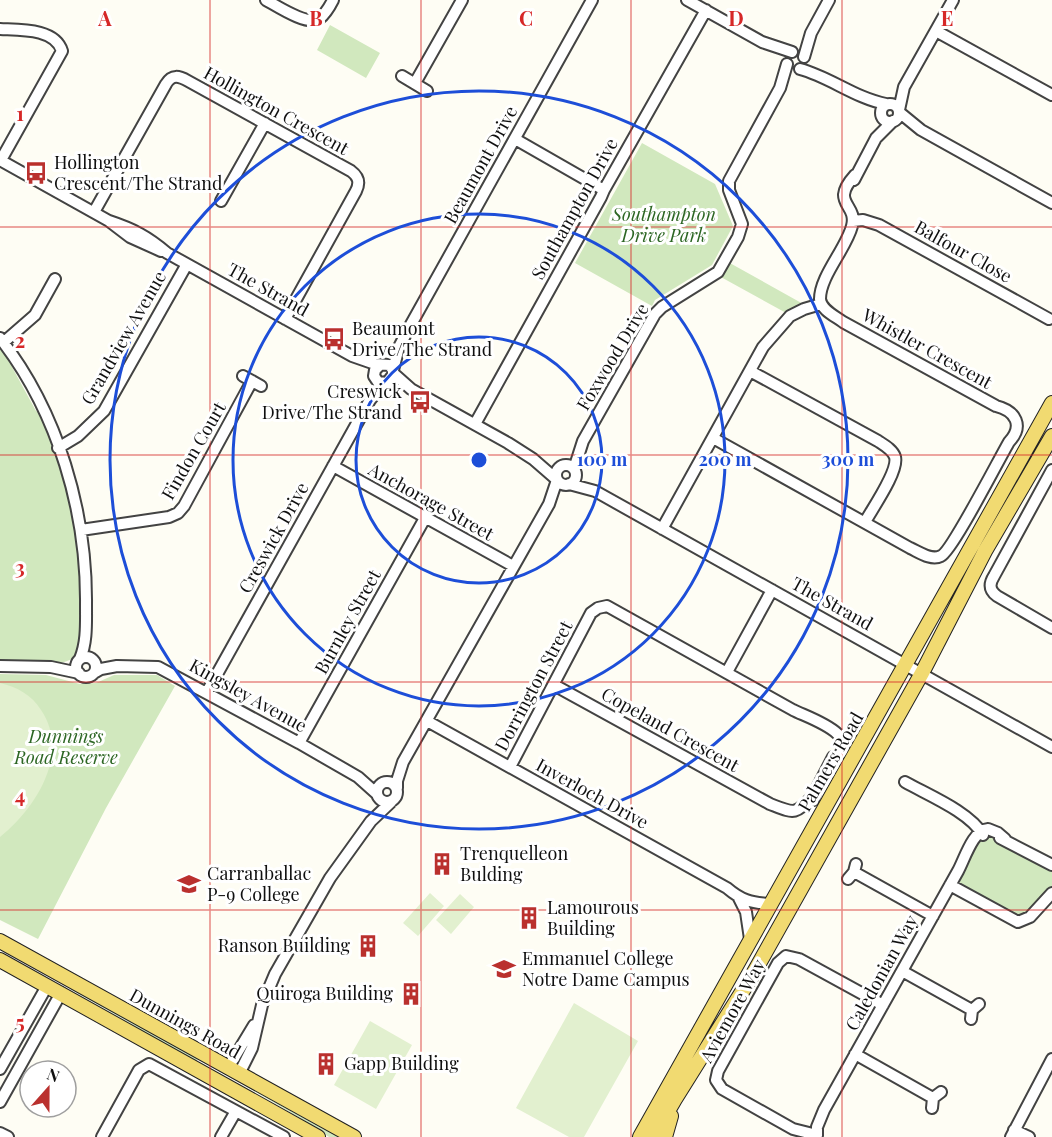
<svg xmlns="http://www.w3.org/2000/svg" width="1052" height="1137" font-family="'Playfair Display',serif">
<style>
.green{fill:#d1e8be}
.pitch{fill:#e2f0cf}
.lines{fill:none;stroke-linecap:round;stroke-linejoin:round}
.minor-casing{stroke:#434343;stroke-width:14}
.major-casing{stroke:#212121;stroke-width:16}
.minor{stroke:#fff;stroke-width:10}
.major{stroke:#f1da71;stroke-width:14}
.grid{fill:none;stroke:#d62828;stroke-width:1.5;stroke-opacity:0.55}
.ring{fill:none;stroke:#1d4ed8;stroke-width:3}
.labels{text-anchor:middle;stroke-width:6;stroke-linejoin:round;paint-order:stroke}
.street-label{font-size:18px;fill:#101010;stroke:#fff}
.poi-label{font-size:18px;fill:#101010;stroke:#fff;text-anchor:start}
.park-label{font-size:18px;font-style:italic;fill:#2c6623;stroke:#fff}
.grid-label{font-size:20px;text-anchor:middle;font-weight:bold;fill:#d62828;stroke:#fff;stroke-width:6;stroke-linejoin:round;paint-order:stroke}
.centre{fill:#1d4ed8;stroke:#fff;stroke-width:3}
.ring-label{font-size:18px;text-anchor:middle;font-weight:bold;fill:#1d4ed8;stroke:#fff;stroke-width:6;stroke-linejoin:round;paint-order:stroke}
</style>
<rect width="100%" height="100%" fill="#fefdf4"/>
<!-- green -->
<path class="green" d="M330 25 380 53 366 78 317 50Z
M642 143 715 184 733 226 712 265 655 300 652 306 575 263Z
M728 262 805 305 788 314 719 276Z
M0 344 12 363V367L36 411 39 412C66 470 84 549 83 613 83 627 80 641 78 655 57 671 25 663 0 661Z
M0 674 46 675 80 684 96 683 114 675H157L175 686 106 808 38 939 0 920Z
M990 836 1052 870V888L1029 914 1020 918 960 885C958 876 973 846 981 839 984 837 986 837 990 836Z
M71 986 199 1057 195 1064 164 1046 132 1024 70 989Z
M242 1082 342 1137H329L302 1119 242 1084Z"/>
<!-- pitch -->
<path class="pitch" d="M0 683C17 687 32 695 41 710 71 754 35 809 0 837Z
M430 893 444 906 418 936 403 923Z
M460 894 474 907 451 934 436 920Z
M574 1003 638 1041 584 1137H569L516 1108Z
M370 1021 412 1045 376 1109 334 1085Z"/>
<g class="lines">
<!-- minor casing -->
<g class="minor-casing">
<path id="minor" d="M266 0C277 6 307 26 319 19 324 15 330 6 333 0
M687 0 762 42 792 52
M0 29C19 30 55 28 62 51L1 160
M936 31 1052 95
M804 57 811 33 829 0
M800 69C830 77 855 98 886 104
M402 76 427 91
M415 83 462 0
M881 113a9 9 0 1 1 18 0a9 9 0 1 1-18 0Z
M899 110 904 87 953 0
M899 112 921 130 1052 203
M515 139 604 190
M0 160 109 221 130 237 161 251
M854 180 876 138 893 121
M221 201 265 123
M94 212 166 84C172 74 179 76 188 81L351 171C359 177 360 183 356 191L285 319
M109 221C133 229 147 236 167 253L352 356 375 364 389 365 393 370V375L387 383 378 382 374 376 375 370 380 365
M853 221 863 220 879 225 1049 319
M0 338C58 412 87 512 86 605 86 624 87 642 80 659
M4 342 35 315 55 279
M393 370 399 347 409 328 592 0
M750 371 878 441C884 445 893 450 895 457 899 471 872 509 865 522
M393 373 411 389 508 443 533 459 556 479
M243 376 261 386
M475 424 601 197 604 190 706 10
M713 438 910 548C919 552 931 561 941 556 952 551 999 459 1009 442 1024 426 1016 411 996 406L843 322C835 316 821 310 820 299 820 276 846 249 852 226 858 203 829 204 855 175
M58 448 78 436 104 411 187 264
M556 475a10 10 0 1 1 20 0a10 10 0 1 1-20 0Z
M333 466 513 566
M574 469 583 441 655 314 662 307 718 272 738 237 742 224 729 190V181L780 88 787 64
M1052 470 994 576C989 584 989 590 997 596L1052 628
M569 484 595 491 1052 747
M662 529 763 347 790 316 804 309 821 304
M81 530 169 517 178 513 184 506 252 381
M76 667a10 10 0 1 1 20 0a10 10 0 1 1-20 0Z
M0 666 51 667 79 673
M727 672 772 590
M94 673 101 669 117 666 158 667 299 743 358 777 377 794
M554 685 770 804C796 814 794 815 814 795
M207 692 370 400 384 383
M427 721 727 888C741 900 751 903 770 904
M299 743 425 518
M510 767 591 613 598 608 607 606 793 710C811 719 867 736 832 762
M377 792a10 10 0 1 1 20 0a10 10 0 1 1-20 0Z
M905 782C928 795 970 812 983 835
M397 788V781L403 762 549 504 557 480
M813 800 816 790 833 757
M1000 838 1052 865
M854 872 933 916
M848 879 854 872 856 864
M950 885 1018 922 1030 917 1052 893
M739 898 746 912 750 939
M902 971 972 1010
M971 1019 972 1010 979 1004
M855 1054 933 1098
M228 1068 254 1025
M0 1069 47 986
M239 1074 252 1048 262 1005 275 974 330 878 371 821 391 802
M0 1102 61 993
M932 1108 933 1098 941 1092
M1014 1130 1029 1137
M0 1133 8 1137
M817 1135V1127L824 1110 958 871C965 858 973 830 988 829L998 833 1005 839
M817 1135 793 1129 722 1089 716 1080 718 1071 778 963 786 956 799 959 883 1005
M102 1137 139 1070 149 1064 284 1137
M221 1137 236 1111
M1011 1137 1052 1059"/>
</g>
<!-- major casing -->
<g class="major-casing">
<path id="major" d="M0 941 354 1137
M0 960 318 1137
M640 1137 1052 403
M653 1137 675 1099 752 976 922 673 985 551 1052 436
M665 1137 671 1116"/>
</g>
<!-- minor -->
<use href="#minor" class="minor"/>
<!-- major -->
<use href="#major" class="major"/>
</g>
<!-- grid -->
<path class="grid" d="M210 0V1137M421 0V1137M631 0V1137M842 0V1137M0 227H1052M0 455H1052M0 682H1052M0 910H1052"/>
<!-- distance rings -->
<g class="ring">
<circle cx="479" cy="460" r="123"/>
<circle cx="479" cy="460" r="246"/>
<circle cx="479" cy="460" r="369"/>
</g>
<!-- icons -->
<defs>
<g id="bus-bare" transform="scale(1.8)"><path d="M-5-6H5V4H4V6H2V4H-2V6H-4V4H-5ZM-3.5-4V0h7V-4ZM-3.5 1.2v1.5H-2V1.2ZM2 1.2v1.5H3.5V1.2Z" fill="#ba302e" stroke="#fff" stroke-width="2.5" paint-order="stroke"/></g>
<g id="building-bare" transform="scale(1.8)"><path d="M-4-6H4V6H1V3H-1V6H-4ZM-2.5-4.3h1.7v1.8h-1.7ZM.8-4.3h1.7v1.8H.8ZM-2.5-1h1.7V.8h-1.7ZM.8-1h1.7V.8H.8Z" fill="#ba302e" stroke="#fff" stroke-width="2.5" paint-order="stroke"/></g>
<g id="school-bare" transform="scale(1.8)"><path d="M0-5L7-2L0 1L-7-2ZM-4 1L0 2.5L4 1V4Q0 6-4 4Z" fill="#ba302e" stroke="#fff" stroke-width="2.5" paint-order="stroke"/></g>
</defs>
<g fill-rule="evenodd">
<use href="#bus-bare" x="36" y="173"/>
<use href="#bus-bare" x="334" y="339"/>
<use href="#bus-bare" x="420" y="402"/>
<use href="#building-bare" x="442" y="864"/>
<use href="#school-bare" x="189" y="884"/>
<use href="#building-bare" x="529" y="918"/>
<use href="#building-bare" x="368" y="946"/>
<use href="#school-bare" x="504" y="969"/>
<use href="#building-bare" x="411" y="994"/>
<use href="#building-bare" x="326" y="1064"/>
</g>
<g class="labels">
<!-- street labels -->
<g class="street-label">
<text transform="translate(276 111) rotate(29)" y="6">Hollington Crescent</text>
<text transform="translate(481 165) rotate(-61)" y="6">Beaumont Drive</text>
<text transform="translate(575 209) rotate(-61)" y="6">Southampton Drive</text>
<text transform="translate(963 252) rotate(29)" y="6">Balfour Close</text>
<text transform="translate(268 290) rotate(29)" y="6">The Strand</text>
<text transform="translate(124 338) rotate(-60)" y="6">Grandview Avenue</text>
<text transform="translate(927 349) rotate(29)" y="6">Whistler Crescent</text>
<text transform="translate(613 357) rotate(-59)" y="6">Foxwood Drive</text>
<text transform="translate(194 451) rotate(-60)" y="6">Findon Court</text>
<text transform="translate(431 502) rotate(29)" y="6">Anchorage Street</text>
<text transform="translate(274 538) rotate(-61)" y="6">Creswick Drive</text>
<text transform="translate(832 604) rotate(29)" y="6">The Strand</text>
<text transform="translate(348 622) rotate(-61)" y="6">Burnley Street</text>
<text transform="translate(534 686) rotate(-62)" y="6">Dorrington Street</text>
<text transform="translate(248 696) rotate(29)" y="6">Kingsley Avenue</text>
<text transform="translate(670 730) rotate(29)" y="6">Copeland Crescent</text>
<text transform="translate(831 762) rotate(-60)" y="6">Palmers Road</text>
<text transform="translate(592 794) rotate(29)" y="6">Inverloch Drive</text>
<text transform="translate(882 973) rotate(-61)" y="6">Caledonian Way</text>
<text transform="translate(733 1011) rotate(-61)" y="6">Aviemore Way</text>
<text transform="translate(185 1024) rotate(29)" y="6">Dunnings Road</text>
</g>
<!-- poi labels -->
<g class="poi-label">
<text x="54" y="169">Hollington<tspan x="54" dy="21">Crescent/The Strand</tspan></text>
<text x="352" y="335">Beaumont<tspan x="352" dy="21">Drive/The Strand</tspan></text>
<text x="402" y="398" text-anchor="end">Creswick<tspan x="402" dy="21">Drive/The Strand</tspan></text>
<text x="460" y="860">Trenquelleon<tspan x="460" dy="21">Bulding</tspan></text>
<text x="207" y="880">Carranballac<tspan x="207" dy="21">P-9 College</tspan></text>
<text x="547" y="914">Lamourous<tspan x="547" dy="21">Building</tspan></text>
<text x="350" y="952" text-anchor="end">Ranson Building</text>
<text x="522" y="965">Emmanuel College<tspan x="522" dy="21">Notre Dame Campus</tspan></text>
<text x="393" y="1000" text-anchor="end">Quiroga Building</text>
<text x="344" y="1070">Gapp Building</text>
</g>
<!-- park labels -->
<g class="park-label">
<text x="664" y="221">Southampton<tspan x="664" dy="21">Drive Park</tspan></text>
<text x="66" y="743">Dunnings<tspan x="66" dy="21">Road Reserve</tspan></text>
</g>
</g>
<g class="grid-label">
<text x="105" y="26">A</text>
<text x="316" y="26">B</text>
<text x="526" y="26">C</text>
<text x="736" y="26">D</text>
<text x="947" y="26">E</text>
<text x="20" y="121">1</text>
<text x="20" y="348">2</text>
<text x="20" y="575">3</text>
<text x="20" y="803">4</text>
<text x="20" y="1030">5</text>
</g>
<circle cx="479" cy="460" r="9" class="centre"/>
<g class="ring-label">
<text x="602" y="466">100 m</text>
<text x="725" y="466">200 m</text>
<text x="848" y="466">300 m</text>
</g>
<!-- north arrow -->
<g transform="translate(48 1089) rotate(21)"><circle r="28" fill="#ffffff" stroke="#9f9f9f" stroke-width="1.5"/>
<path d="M0-4.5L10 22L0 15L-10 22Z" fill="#ba302e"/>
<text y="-9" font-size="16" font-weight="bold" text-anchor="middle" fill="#101010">N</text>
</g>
</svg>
